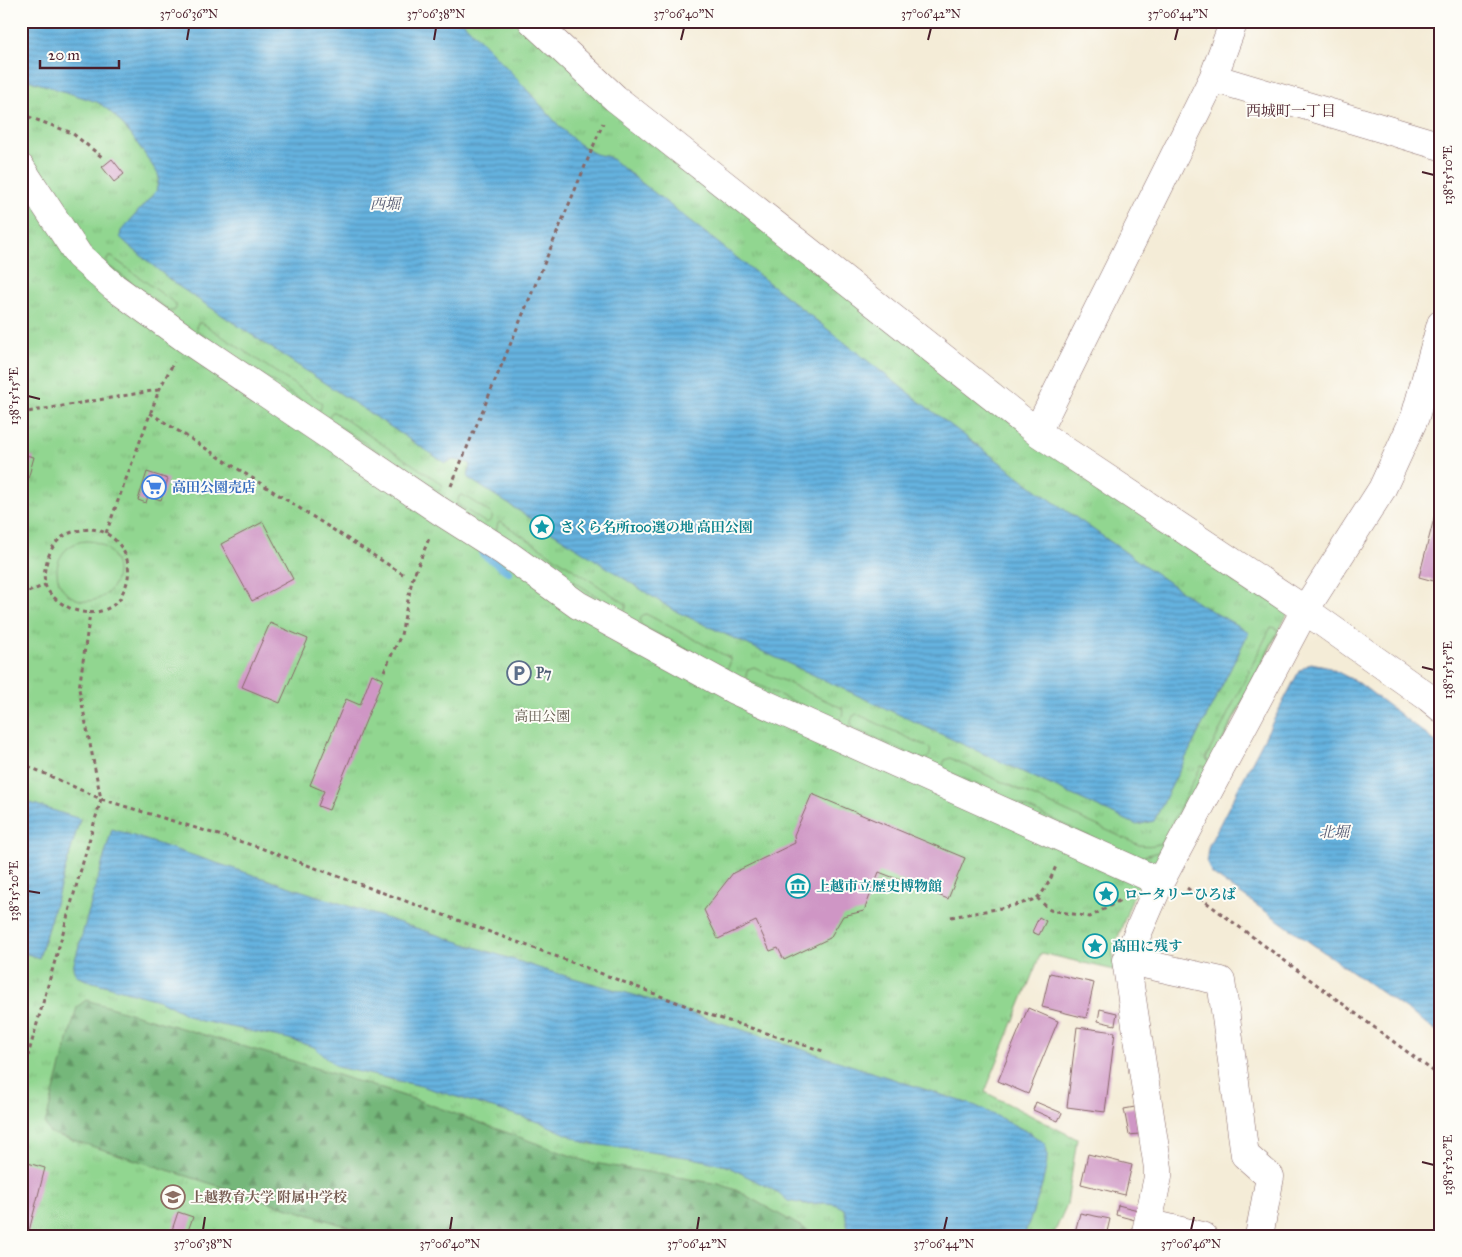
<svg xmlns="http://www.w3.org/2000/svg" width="1462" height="1257" font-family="'IM FELL Great Primer','Noto Serif JP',serif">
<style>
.grass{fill:url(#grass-tufts);stroke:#6e7a5e}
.forest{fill:url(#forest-firs);stroke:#5f6b52}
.garden{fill:#91d690;stroke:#6e7a5e}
.water{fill:url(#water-rules);stroke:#586885}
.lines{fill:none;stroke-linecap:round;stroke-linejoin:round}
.stream{stroke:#65b2df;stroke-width:8}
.building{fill:#cf96c5}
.minor-casing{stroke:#866767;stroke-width:29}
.path{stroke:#866767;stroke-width:3;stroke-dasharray:4 4;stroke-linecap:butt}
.minor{stroke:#fff;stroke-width:28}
.ticks{fill:none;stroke:#4a1f2b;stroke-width:2}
.labels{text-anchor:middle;stroke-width:4;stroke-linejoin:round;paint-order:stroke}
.shop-label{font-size:14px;font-weight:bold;fill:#366cbe;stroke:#fdfcf7;text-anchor:start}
.culture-label{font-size:14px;font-weight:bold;fill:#0d838f;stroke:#fdfcf7;text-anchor:start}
.service-label{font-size:14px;font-weight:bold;fill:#4e5e75;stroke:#fdfcf7;text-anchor:start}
.park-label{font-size:14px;fill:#5f5649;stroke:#fdfcf7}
.education-label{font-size:14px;font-weight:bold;fill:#785e54;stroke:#fdfcf7;text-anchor:start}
.neighbourhood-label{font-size:15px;fill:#4a1f2b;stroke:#fdfcf7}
.water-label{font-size:15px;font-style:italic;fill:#555a73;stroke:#fdfcf7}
.neatline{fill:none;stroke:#4a1f2b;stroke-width:2}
.ticks-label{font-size:12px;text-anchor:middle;fill:#4a1f2b}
</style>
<defs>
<pattern id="grass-tufts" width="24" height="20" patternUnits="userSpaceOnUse" patternTransform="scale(1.25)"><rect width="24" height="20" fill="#91d690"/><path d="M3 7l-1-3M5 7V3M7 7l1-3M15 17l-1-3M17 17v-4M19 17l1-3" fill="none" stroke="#7fb77c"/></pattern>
<pattern id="forest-firs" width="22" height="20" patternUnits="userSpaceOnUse" patternTransform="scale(1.25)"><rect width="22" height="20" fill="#74b77a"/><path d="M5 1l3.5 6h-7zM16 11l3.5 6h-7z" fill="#619464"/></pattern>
<pattern id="water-rules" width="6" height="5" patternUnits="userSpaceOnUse" patternTransform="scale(1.25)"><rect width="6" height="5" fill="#65b2df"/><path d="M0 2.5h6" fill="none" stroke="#5590b5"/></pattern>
</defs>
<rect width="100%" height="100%" fill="#fdfcf7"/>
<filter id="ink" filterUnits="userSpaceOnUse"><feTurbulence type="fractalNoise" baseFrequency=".02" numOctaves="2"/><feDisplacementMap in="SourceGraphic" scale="10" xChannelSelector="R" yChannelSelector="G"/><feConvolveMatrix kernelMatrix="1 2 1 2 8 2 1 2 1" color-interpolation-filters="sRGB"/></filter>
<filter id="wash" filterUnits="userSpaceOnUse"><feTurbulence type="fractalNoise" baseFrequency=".0096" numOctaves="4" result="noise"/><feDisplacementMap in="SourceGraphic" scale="20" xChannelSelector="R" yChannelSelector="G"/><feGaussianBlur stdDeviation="1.12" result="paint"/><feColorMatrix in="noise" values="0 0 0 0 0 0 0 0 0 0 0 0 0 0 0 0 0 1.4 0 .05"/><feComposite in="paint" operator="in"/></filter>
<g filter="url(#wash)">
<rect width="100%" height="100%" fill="#f4ecd7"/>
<!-- grass -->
<path class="grass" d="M21 21H521L1289 611 1168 850 1135 891 1113 951 1114 970 1041 953 985 1092 1077 1139 1067 1204 1053 1236H21Z"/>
<!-- forest -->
<path class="forest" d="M86 1000 293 1061 420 1101 588 1162 719 1184 736 1190 809 1231 812 1236H377L50 1133 45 1124 77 1007Z"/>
<!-- garden -->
<path class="garden" d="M109 257H112L176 304V308L174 311H170L106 264 107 260Z
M198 323H202L322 403 320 410 317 411 197 331 196 327Z
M332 412H334L442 484V487L440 490 438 491 330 420 329 416Z
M463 495 492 514C493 519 491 521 486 523L457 504 459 496Z
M501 522 626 604V608L624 612H621L496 531 498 523Z
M57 571a30 30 0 1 1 60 0a30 30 0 1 1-60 0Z
M646 614 730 658V663L728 668 724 669 641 625 640 620 643 615Z
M1271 627 1276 628 1278 631 1212 761 1209 762 1207 760 1206 758Z
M754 667 842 708C844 714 842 718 836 721L747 680 746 675 748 669Z
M857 714 930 748C931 754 930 757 924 760L851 727V722L853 716Z
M950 758 1139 845C1147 846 1154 846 1162 843L1201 766H1204L1207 767 1163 851 1140 857H1134L945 770 943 765 945 760Z"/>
<!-- water -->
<path class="water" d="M21 21H462L511 72 561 128 577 143 595 154 609 157 920 402 1038 491 1201 605 1249 632 1154 821 1137 825 673 610 468 478 470 463 453 460 445 463 175 284 126 243 120 237 121 231 156 191 159 178 158 174C141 149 122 117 97 102L25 79 21 72Z
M1311 663 1326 666 1359 683 1441 746V1034L1212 874C1206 864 1206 856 1209 845L1299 671Z
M21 800 80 819 39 958 21 952Z
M112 829 545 970 641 997 976 1106C995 1115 1013 1124 1031 1134 1035 1137 1040 1139 1044 1143 1056 1159 1030 1218 1024 1236H849L845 1212 843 1208 834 1204 825 1203 805 1204 788 1201 779 1193 727 1166 693 1158 586 1143 542 1123 421 1086 337 1067 314 1047 289 1039 197 1020 161 1001 86 980C79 977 74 975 73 967Z"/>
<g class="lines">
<!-- stream -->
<path class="stream" d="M483 554 509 572"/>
</g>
<g id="blocks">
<!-- building -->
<path class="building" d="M112 159 124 174 114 182 102 167Z
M21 454 34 457 28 479 21 478Z
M147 472 168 479 161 500 148 496 146 503 138 500Z
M1440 495H1441V583L1419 577Z
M263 522 293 579 252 601 221 544Z
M270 623 308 639 280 703 242 687Z
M372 674 383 679 329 810 318 806 324 791 310 785 346 699 360 705Z
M812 794 965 858 948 899 879 872 864 911 843 916 830 938 784 960 778 948 770 951 756 921 718 939 704 910 733 873 795 843 794 835Z
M1039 917 1046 921 1039 935 1032 932Z
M1050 973 1094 983 1086 1018 1042 1007Z
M1028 1008 1058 1021 1028 1094 998 1081Z
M1100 1009 1117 1013 1115 1025 1098 1021Z
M1077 1027 1115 1032 1105 1112 1067 1107Z
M1036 1102 1062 1113 1058 1121 1033 1110Z
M1135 1107 1139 1134 1129 1135 1124 1109Z
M1088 1154 1132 1165 1125 1195 1081 1184Z
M21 1161 45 1168 28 1235 21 1233Z
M1118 1205 1138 1210 1135 1220 1116 1215Z
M178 1212 193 1217 186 1236H170Z
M1080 1213 1110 1219 1106 1236H1074Z"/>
</g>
</g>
<g filter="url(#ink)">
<use href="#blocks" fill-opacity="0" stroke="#866767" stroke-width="1"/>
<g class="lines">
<!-- minor casing -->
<g class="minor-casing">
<path id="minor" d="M532 21 615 98 1037 432 1305 610 1429 698 1441 708
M1213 78 1441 146
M21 168 79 256 114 287 186 339 440 511 503 551 578 605 734 690 1160 882
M1037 432 1213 78 1234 21
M1126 960 1221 981 1245 1155 1270 1177 1259 1236
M1148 1223 1203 1236
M1145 1236 1158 1177V1168L1126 960 1160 882 1305 610 1382 489 1415 417 1441 324"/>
</g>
<!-- path -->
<path class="path" d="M21 114 72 133 102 157
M21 413 158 390
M150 413 406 576
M451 486 603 123
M92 529C97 530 103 531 107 534 127 546 134 570 124 590 122 593 121 598 119 600 105 615 83 616 66 606 58 602 47 593 45 584 44 578 44 571 46 565 52 539 66 530 92 529Z
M106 533 159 390 174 362
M21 595 45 585
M384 671 401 635 412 580 430 536
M21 763 101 799 258 847 550 954 713 1016 823 1051
M1187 888 1441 1077
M1037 898 1050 910 1090 917 1122 899
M951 917C966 914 1029 905 1038 897 1047 889 1052 875 1057 864
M21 1080 101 799 79 689 90 613"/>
<!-- minor -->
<use href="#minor" class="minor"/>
</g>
</g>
<!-- ticks -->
<path class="ticks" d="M187 40 189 28M434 40 436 28M681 40 684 28M928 40 931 28M1175 40 1178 28M1422 172 1434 175M28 396 40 399M1422 667 1434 670M28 891 40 893M1422 1162 1434 1165M203 1230 205 1217M450 1230 452 1217M697 1230 699 1217M944 1230 947 1217M1191 1230 1194 1217"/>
<!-- icons -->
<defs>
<g id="supermarket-ring" transform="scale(1.25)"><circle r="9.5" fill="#fdfcf7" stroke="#3f7fe0" stroke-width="1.5"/><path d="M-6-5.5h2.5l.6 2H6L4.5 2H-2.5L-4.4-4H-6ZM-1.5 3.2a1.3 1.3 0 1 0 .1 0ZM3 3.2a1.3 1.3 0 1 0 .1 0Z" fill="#3f7fe0"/></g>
<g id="sight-ring" transform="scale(1.25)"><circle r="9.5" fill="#fdfcf7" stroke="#0f9aa8" stroke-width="1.5"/><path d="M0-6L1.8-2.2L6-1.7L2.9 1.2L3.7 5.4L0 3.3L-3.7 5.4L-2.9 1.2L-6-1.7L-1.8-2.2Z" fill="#0f9aa8"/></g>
<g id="parking-ring" transform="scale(1.25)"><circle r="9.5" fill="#fdfcf7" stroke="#5c6f8a" stroke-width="1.5"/><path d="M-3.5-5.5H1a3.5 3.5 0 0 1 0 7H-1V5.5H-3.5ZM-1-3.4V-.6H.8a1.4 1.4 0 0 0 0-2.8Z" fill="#5c6f8a"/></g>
<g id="museum-ring" transform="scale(1.25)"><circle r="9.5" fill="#fdfcf7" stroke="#0f9aa8" stroke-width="1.5"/><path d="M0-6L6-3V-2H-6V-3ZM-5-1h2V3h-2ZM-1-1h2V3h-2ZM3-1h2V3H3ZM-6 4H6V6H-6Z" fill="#0f9aa8"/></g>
<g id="school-ring" transform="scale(1.25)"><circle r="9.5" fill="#fdfcf7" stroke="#8d6e63" stroke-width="1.5"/><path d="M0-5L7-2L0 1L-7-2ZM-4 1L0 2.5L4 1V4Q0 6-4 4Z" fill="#8d6e63"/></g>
</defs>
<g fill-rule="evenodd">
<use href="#supermarket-ring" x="154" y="487"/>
<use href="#sight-ring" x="542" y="527"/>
<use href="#parking-ring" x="519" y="673"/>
<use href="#museum-ring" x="798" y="886"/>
<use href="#sight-ring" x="1106" y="894"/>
<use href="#sight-ring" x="1095" y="946"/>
<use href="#school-ring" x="173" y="1197"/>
</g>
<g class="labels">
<!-- shop labels -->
<g class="shop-label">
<text x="172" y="492">高田公園売店</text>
</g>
<!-- culture labels -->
<g class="culture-label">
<text x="560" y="532">さくら名所100選の地 高田公園</text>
<text x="816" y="891">上越市立歴史博物館</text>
<text x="1124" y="899">ロータリーひろば</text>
<text x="1112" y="951">髙田に残す</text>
</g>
<!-- service labels -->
<g class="service-label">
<text x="536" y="678">P7</text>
</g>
<!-- park labels -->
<g class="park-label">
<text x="542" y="721">高田公園</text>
</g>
<!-- education labels -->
<g class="education-label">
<text x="190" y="1202">上越教育大学 附属中学校</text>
</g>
<!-- neighbourhood labels -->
<g class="neighbourhood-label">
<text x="1291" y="116">西城町一丁目</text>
</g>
<!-- water labels -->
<g class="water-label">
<text x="385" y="209">西堀</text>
<text x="1334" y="837">北堀</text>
</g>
</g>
<!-- margin -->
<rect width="1462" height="1257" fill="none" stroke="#fdfcf7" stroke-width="55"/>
<!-- scale -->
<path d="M40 60v8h79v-8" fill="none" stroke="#4a1f2b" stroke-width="2.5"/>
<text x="48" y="60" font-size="15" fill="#4a1f2b" stroke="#fdfcf7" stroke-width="4" paint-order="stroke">20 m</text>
<rect x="28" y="28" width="1406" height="1202" class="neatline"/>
<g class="ticks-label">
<text x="189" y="18">37°06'36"N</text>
<text x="436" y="18">37°06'38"N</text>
<text x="684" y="18">37°06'40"N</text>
<text x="931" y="18">37°06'42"N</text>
<text x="1178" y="18">37°06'44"N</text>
<text transform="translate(1448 175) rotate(-90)" y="4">138°15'10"E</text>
<text transform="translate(14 396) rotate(-90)" y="4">138°15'15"E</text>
<text transform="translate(1448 670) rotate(-90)" y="4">138°15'15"E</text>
<text transform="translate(14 891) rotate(-90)" y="4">138°15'20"E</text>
<text transform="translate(1448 1165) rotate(-90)" y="4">138°15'20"E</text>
<text x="203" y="1248">37°06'38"N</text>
<text x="450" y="1248">37°06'40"N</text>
<text x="697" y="1248">37°06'42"N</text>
<text x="944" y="1248">37°06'44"N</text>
<text x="1191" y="1248">37°06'46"N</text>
</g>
</svg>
